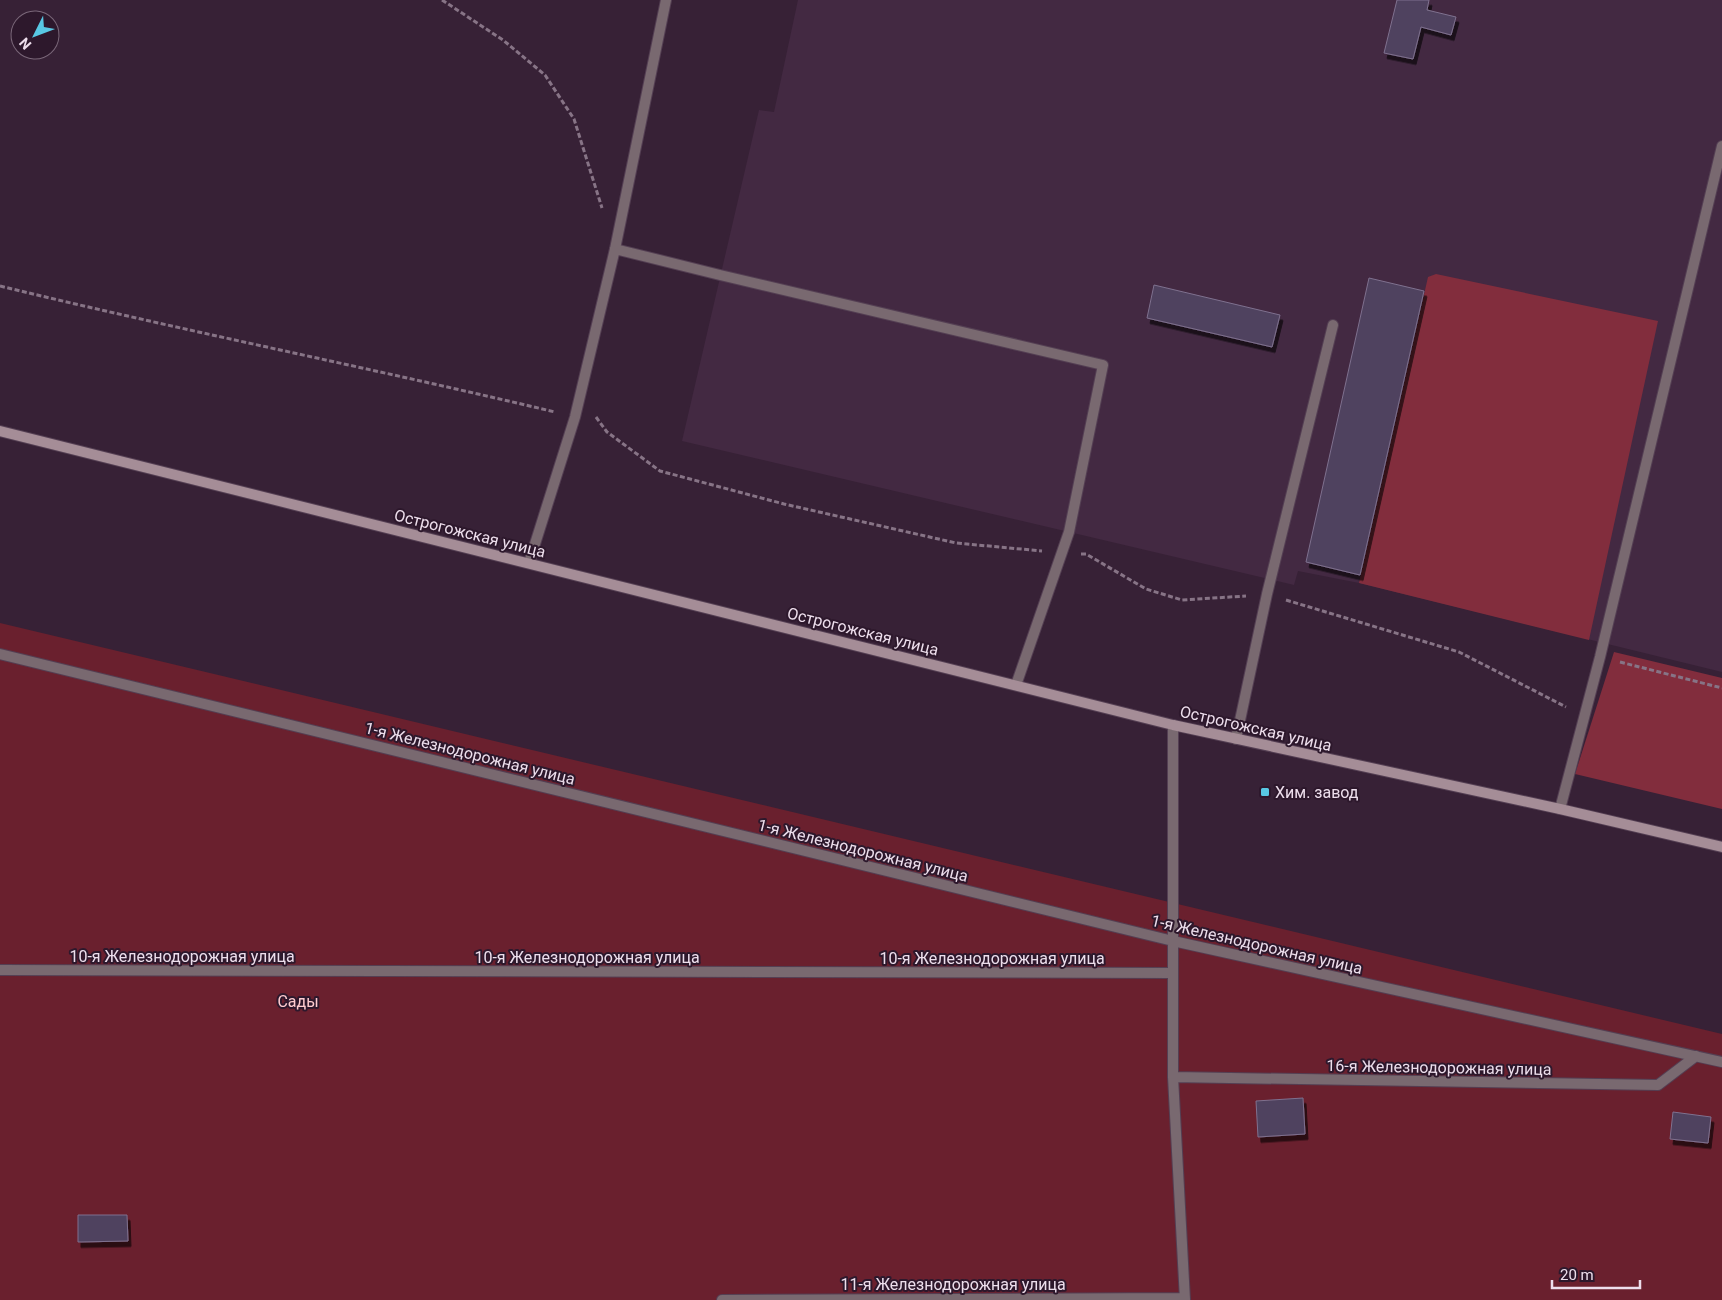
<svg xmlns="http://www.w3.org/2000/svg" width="1722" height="1300" font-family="Roboto,sans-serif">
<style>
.built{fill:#432942}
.green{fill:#6a202e}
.forest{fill:#822d3d}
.building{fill:#4f425e;stroke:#7f718f;filter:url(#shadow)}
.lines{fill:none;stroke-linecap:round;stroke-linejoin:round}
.lane-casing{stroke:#543f53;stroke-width:12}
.street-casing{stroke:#543f53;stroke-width:12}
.secondary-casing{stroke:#543f53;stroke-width:12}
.path{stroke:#877486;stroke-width:3;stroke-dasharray:5 2.5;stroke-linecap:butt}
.lane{stroke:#796970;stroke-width:10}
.street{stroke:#796970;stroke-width:10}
.secondary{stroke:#a58d97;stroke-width:10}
.poi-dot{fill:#58c8e4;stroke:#2d182c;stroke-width:2}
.labels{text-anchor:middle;stroke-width:4;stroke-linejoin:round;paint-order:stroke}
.street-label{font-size:16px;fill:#eddeec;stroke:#2d182c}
.poi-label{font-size:16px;fill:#eddeec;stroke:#2d182c;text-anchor:start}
.park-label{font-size:16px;fill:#ffccd0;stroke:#2d182c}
</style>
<defs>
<filter id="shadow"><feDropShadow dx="3" dy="5.5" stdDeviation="0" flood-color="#0009"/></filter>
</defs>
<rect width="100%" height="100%" fill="#372136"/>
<!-- built -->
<path class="built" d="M798 0H1722V672L1359 583 1298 571 1294 585 682 441 759 110 774 112Z"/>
<!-- green -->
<path class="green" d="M0 623 1722 1034V1300H0Z"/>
<!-- forest -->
<path class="forest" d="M1436 274 1658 321 1589 640 1359 583 1428 277Z
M1614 652 1722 678V809L1575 774Z"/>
<!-- building -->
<path class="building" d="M1397 0H1429L1427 10 1456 17 1451 35 1421 27 1413 59 1384 53Z
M1369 278 1424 291 1360 575 1306 562Z
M1154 285 1280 315 1272 347 1147 318Z
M1303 1098 1305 1134 1258 1137 1256 1101Z
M1673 1112 1711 1117 1708 1143 1670 1139Z
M78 1215H127L128 1241 78 1242Z"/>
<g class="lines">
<!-- lane casing -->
<g class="lane-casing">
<path id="lane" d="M615 249 720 275 1103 365 1069 532 1016 685
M529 563 575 417 615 249 666 0
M1236 739 1267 594 1333 325
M1560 809 1600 657 1722 146"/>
</g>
<!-- street casing -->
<g class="street-casing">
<path id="street" d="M0 654 1173 941 1722 1062
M1173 725V1077L1185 1300
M0 970 1173 973
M1173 1077 1658 1085 1696 1056
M722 1300 1185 1298"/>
</g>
<!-- secondary casing -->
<g class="secondary-casing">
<path id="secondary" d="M0 431 1173 725 1560 809 1722 847"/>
</g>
<!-- path -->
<path class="path" d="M442 0 503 40 545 75 574 119 602 208
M0 286C184 331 371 368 555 412
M596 417 607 432 660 471 784 504 956 543 1042 551
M1081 554H1086L1146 589 1182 600 1246 596
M1286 600 1459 652 1566 707
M1620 662 1722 688"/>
<!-- lane -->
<use href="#lane" class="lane"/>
<!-- street -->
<use href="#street" class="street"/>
<!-- secondary -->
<use href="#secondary" class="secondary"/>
</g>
<!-- markers -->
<rect class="poi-dot" x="1260" y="787" width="10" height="10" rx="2.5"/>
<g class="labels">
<!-- street labels -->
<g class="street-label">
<text transform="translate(470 533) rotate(14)" y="6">Острогожская улица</text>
<text transform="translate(863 631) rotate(14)" y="6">Острогожская улица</text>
<text transform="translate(1256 728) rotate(13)" y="6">Острогожская улица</text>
<text transform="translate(470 753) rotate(14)" y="6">1-я Железнодорожная улица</text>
<text transform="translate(863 850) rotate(14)" y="6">1-я Железнодорожная улица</text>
<text transform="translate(1257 944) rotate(13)" y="6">1-я Железнодорожная улица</text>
<text x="182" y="962">10-я Железнодорожная улица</text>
<text x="587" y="963">10-я Железнодорожная улица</text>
<text x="992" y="964">10-я Железнодорожная улица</text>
<text transform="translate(1439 1067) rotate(1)" y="6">16-я Железнодорожная улица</text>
<text x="953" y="1290">11-я Железнодорожная улица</text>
</g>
<!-- poi labels -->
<g class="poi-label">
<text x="1275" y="798">Хим. завод</text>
</g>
<!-- park labels -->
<g class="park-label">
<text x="298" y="1007">Сады</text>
</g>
</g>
<!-- north arrow -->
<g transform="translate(35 35) rotate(228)"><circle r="24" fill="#2d182c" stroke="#7a6779"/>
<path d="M0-4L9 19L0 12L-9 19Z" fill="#58c8e4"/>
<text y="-8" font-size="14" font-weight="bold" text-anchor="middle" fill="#eddeec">N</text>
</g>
<!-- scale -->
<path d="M1552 1280v8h88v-8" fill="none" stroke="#eddeec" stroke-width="2.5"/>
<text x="1560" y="1280" font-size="15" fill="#eddeec" stroke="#2d182c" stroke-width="4" paint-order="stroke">20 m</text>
</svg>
